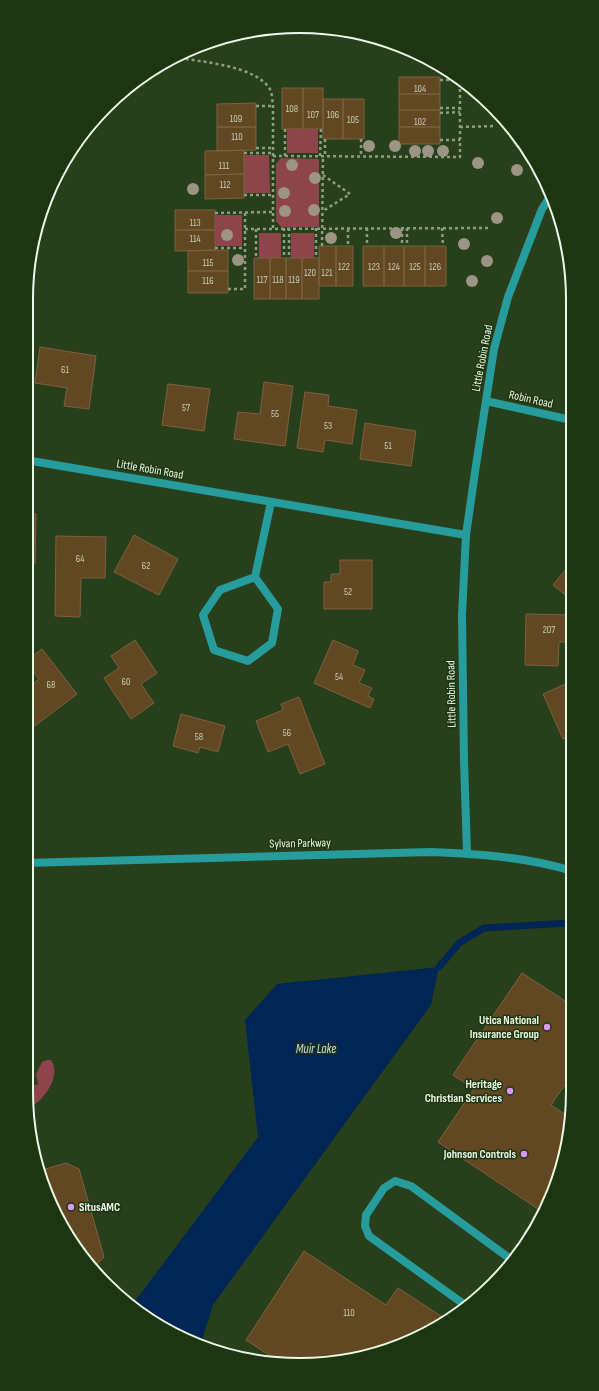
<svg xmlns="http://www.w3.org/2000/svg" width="599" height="1391" font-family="'Sofia Sans Condensed',sans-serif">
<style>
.green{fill:#8d444a}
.water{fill:#002655}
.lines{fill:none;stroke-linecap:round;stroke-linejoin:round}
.stream{stroke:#002655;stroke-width:7}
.building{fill:#614822;stroke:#7d623c}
.path{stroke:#8b9e82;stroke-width:2.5;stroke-dasharray:3 3;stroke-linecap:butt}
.service{stroke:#279c9d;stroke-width:8}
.minor{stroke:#279c9d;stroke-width:8}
.tree{fill:#9c9484}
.poi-dot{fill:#db99f5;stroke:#1e3512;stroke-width:1.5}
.labels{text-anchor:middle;stroke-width:3;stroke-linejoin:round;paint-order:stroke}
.number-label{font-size:10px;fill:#c8cdb4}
.street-label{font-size:12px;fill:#eaf9e4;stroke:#1e3512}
.poi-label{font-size:12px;font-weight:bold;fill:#eaf9e4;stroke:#1e3512;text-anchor:end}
.water-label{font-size:13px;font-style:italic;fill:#c4d5ed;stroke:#1e3512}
.rim{fill:none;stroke:#eaf9e4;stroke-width:2}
</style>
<rect width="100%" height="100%" fill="#283f1c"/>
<!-- green -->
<path class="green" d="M287 129H318V153H287Z
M244 155H269L270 193H244Z
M281 158 319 159V227H281L276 221V164Z
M215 215H242V246H215Z
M259 233H281V258H259Z
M291 233H314V258H291Z
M47 1060H51C62 1075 44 1101 29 1108L26 1088 38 1084 36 1074 42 1062Z"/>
<!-- water -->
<path class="water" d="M439 967 431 1005 213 1305 201 1343 163 1328 133 1304 258 1137 245 1020 277 984Z"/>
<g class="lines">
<!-- stream -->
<path class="stream" d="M439 967 459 943 484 928 570 923"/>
</g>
<!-- building -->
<path class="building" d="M399 77H440V94H399Z
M282 88H303V129H282Z
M303 88H323V129H303Z
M399 94H440V110H399Z
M323 99H343V139H323Z
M343 99H364V139H343Z
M256 103V127H217V104Z
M399 110H440V127H399Z
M217 127H256V150L217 151Z
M399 127H440V144H399Z
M244 150V174L205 175V151Z
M244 174V198L205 199V175Z
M175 210H215V230H175Z
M175 230H215V250L175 251Z
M319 246H336V286H319Z
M336 246H353V286H336Z
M363 246H384V286H363Z
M384 246H404V286H384Z
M404 246H425V286H404Z
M425 246H446V286H425Z
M228 250V271H188V251Z
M254 258H270V299H254Z
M270 258H286V299H270Z
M286 258H302V299H286Z
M302 258H319V299H302Z
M188 271H228V293H188Z
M40 347 96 356 89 409 64 406 67 388 35 383Z
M264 382 293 386 285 446 234 439 238 412 260 414Z
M168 384 210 389 204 431 162 425Z
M305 392 329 395 328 406 357 410 352 444 325 440 323 452 297 448Z
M365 423 416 431 411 466 360 459Z
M26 514H36L35 564H26Z
M134 535 178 559 159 595 114 572Z
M56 536 106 537 105 578H81L80 617 55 616Z
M340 560H372V609H324V582H331V574H340Z
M571 563 572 600 553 585Z
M526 614 572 615V642H559L558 666 525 665Z
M135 640 157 673 141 684 154 703 131 719 104 678 119 668 111 656Z
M333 640 358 651 353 665 365 670 359 683 372 688 368 696 374 699 370 708 314 683Z
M42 649 77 694 32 728 26 720V690L39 679 26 663V661Z
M572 681V735L563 739 543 694Z
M299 697 325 764 300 774 288 744 268 752 256 721 283 710 281 704Z
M181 714 225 726 218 752 200 747 198 753 173 746Z
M522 973 573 1006V1073L551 1105 569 1117 558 1180 544 1213 438 1142 474 1089 453 1075Z
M66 1163 79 1169 104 1257 92 1269 63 1228 41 1180 39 1171Z
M304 1251 386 1305 398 1288 447 1320 436 1328 387 1351 335 1363 278 1361 246 1340Z"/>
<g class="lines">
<!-- path -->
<path class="path" d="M174 57C200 62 258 65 271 91 272 95 272 100 273 103V229
M440 80H460
M256 106H273
M440 108H460
M440 113 460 112
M460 127 495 126
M285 129V156
M325 139V156
M361 139V157
M440 140H460
M256 148H273
M244 153H273
M273 156 460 157V79
M320 156 321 129
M323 175 350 194 323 211
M244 195H273
M215 213 272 212
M284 228V258
M289 228V258
M316 228V258
M367 228V246
M402 228V246
M407 228V246
M442 228 443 246
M245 229 489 228
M256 229V258
M348 229V246
M322 246 323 156
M215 248H245
M228 289H245V213"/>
<!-- service -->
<path class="service" d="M465 1305 369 1236 365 1226 366 1215 384 1188 395 1181 411 1186 513 1261"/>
<!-- minor -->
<path class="minor" d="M486 401 571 420
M26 460 466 535
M255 577 220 590 203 615 214 650 248 661 272 643 278 609 255 577 271 502
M467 853 464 760 462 615 466 535 475 472 494 349 508 297 542 209 552 194
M26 863 431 852C479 854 527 857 572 871"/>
</g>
<!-- trees -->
<g class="tree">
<circle cx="369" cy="146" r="6"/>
<circle cx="395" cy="146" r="6"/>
<circle cx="415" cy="151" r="6"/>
<circle cx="428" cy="151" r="6"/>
<circle cx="443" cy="151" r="6"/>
<circle cx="478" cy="163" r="6"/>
<circle cx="292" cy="165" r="6"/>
<circle cx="517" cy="170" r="6"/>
<circle cx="315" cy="178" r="6"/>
<circle cx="193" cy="189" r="6"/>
<circle cx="284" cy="193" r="6"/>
<circle cx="314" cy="210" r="6"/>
<circle cx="285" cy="211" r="6"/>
<circle cx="497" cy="218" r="6"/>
<circle cx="396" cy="233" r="6"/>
<circle cx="227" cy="235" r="6"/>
<circle cx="331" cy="238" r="6"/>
<circle cx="464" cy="244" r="6"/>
<circle cx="238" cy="260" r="6"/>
<circle cx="487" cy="261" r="6"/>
<circle cx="472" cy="281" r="6"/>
</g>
<!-- markers -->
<g class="poi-dot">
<circle cx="547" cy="1027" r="4"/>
<circle cx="510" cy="1091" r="4"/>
<circle cx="524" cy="1154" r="4"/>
<circle cx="71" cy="1207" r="4"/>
</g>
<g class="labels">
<!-- number labels -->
<g class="number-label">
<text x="420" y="92">104</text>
<text x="292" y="112">108</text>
<text x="313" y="118">107</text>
<text x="333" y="118">106</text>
<text x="236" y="122">109</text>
<text x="353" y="123">105</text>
<text x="420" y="125">102</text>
<text x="237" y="140">110</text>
<text x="224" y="169">111</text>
<text x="225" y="188">112</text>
<text x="195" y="226">113</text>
<text x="195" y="242">114</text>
<text x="208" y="266">115</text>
<text x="344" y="270">122</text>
<text x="374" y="270">123</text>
<text x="394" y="270">124</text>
<text x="415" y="270">125</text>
<text x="435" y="270">126</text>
<text x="310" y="276">120</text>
<text x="327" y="276">121</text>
<text x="262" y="283">117</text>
<text x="278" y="283">118</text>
<text x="294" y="283">119</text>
<text x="208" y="284">116</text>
<text x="65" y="373">61</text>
<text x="186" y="411">57</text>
<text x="275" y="417">55</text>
<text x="328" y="429">53</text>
<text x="388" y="449">51</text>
<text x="80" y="562">64</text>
<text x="146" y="569">62</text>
<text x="348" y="595">52</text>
<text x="549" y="633">207</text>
<text x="339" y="680">54</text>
<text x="126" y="685">60</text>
<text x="51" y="688">68</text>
<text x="287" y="736">56</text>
<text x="199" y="740">58</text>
<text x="349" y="1316">110</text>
</g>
<!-- street labels -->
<g class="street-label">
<text transform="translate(482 358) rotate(-79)" y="4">Little Robin Road</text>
<text transform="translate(531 399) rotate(13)" y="4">Robin Road</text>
<text transform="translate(150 469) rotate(10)" y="4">Little Robin Road</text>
<text transform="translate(451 694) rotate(-91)" y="4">Little Robin Road</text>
<text transform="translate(300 843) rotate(-1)" y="4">Sylvan Parkway</text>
</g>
<!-- poi labels -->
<g class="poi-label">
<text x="539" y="1024">Utica National<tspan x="539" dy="14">Insurance Group</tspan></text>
<text x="502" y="1088">Heritage<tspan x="502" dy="14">Christian Services</tspan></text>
<text x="516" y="1158">Johnson Controls</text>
<text x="79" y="1211" text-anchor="start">SitusAMC</text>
</g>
<!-- water labels -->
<g class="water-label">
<text x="316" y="1053">Muir Lake</text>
</g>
</g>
<!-- crop -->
<path d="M0 0H599V1391H0ZM299 33H300A266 266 0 0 1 566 299V1092A266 266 0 0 1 300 1358H299A266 266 0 0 1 33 1092V299A266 266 0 0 1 299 33Z" fill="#1e3512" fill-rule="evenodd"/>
<path class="rim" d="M299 33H300A266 266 0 0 1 566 299V1092A266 266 0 0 1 300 1358H299A266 266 0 0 1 33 1092V299A266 266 0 0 1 299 33Z"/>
</svg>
